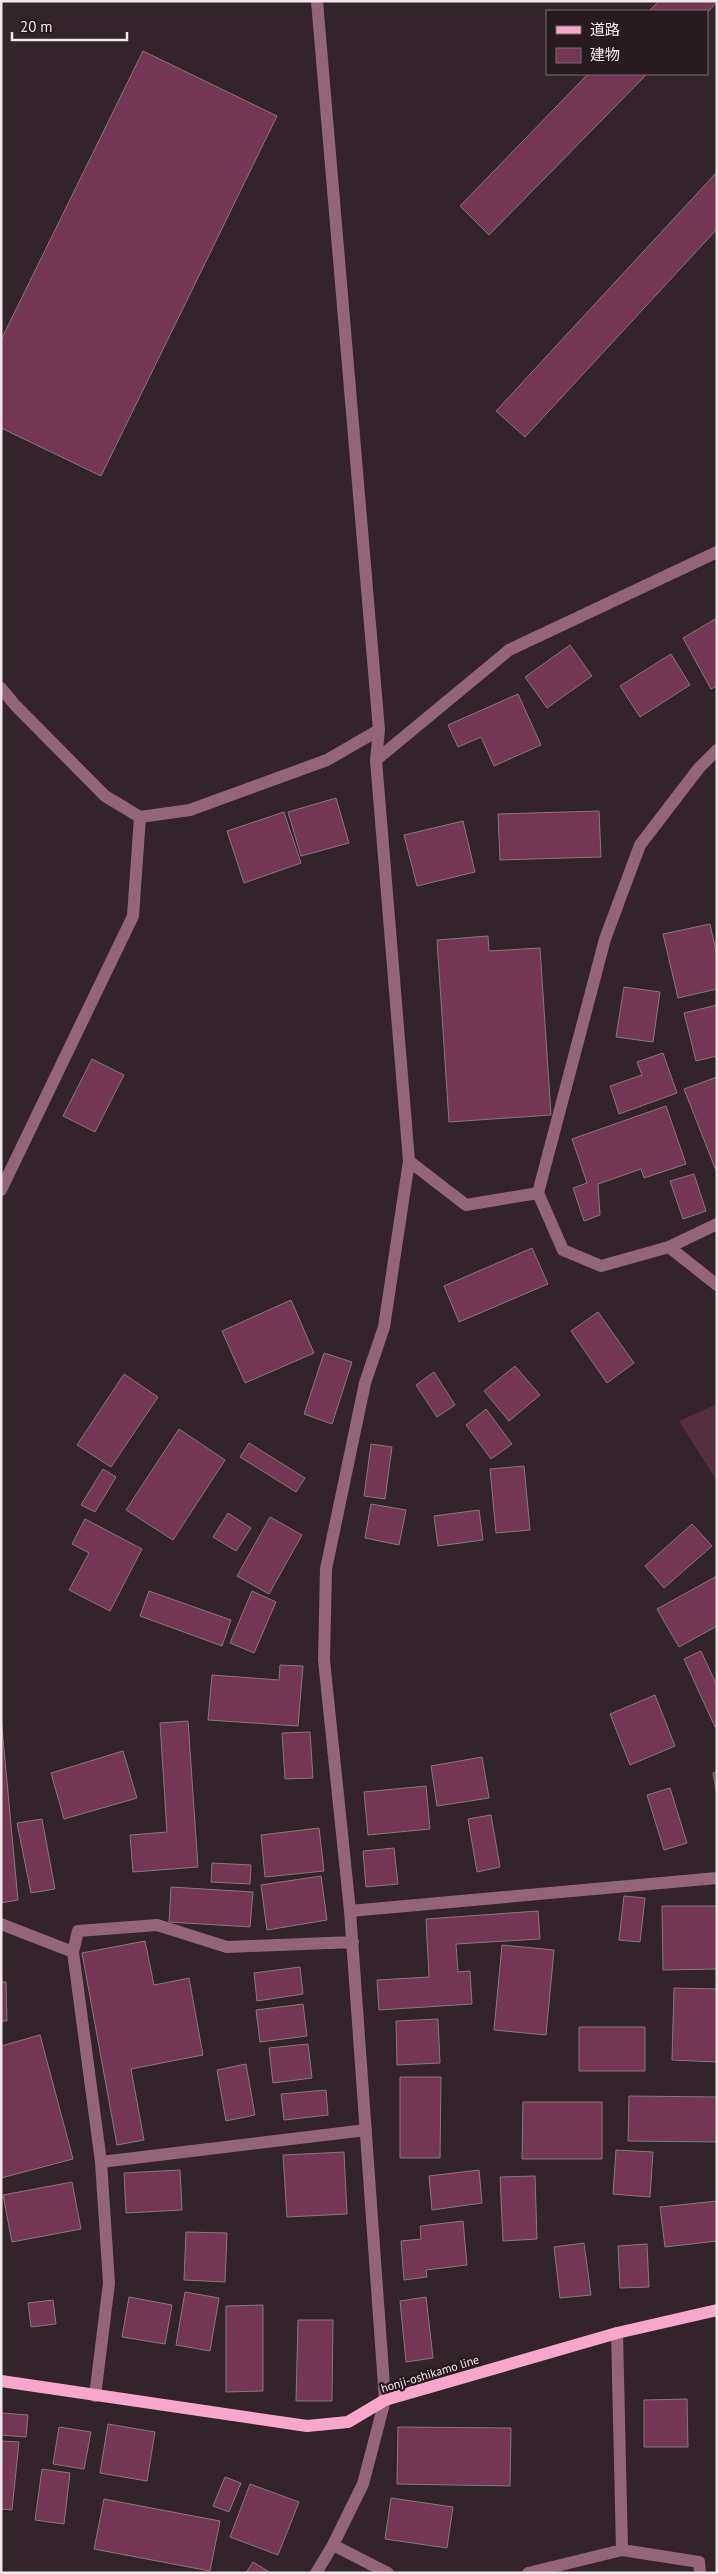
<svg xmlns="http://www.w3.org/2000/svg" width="718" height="2574" font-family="'PT Sans','Noto Sans JP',sans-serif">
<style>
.green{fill:#552f40}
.building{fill:#743653;stroke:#87777d}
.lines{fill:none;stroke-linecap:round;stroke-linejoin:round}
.minor{stroke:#966479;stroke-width:12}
.major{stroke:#f8a6c9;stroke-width:12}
.labels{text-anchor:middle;stroke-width:4.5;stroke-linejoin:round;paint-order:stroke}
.street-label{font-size:12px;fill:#f0e7ea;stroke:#281b20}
</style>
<rect width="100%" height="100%" fill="#32242a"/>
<!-- green -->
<path class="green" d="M717 1404V1481L679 1421Z"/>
<!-- building -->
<path class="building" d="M659 1H717V2L707 13 649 11Z
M143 51 277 116 101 476 1 428V340Z
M588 74H647L489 235 460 206Z
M717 172V229L525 437 496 411Z
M717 618V686L711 689 683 638Z
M570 645 592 676 547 708 525 677Z
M671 654 690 685 640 717 620 686Z
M518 694 541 745 494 766 481 737 458 747 448 725Z
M336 798 349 843 301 856 288 812Z
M599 811 601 857 500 860 498 814Z
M284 812 301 863 244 883 227 831Z
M463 821 475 872 417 886 404 835Z
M710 924 717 956V989L678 998 663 934Z
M488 936 489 951 540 948 551 1115 449 1122 437 940Z
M624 987 660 992 653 1042 616 1037Z
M717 1005V1056L696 1061 684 1013Z
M663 1053 677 1093 619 1114 610 1086 642 1075 637 1062Z
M92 1059 124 1075 95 1132 63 1116Z
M717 1077V1173L684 1089Z
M666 1106 686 1164 644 1178 641 1169 598 1184 600 1215 584 1221 573 1188 587 1183 572 1139Z
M694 1174 706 1211 683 1219 670 1181Z
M532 1248 548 1284 459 1322 444 1286Z
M291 1300 314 1353 245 1383 222 1331Z
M598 1312 634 1363 607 1383 571 1331Z
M324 1353 352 1362 332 1424 304 1414Z
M515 1366 540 1395 509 1421 484 1391Z
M434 1372 455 1405 437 1417 416 1385Z
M124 1374 158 1397 111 1467 77 1445Z
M486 1409 512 1444 491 1459 466 1425Z
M179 1429 225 1460 173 1540 126 1510Z
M249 1443 305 1478 296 1492 240 1457Z
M371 1444 392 1447 385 1499 364 1496Z
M524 1466 530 1530 496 1533 490 1469Z
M103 1469 116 1477 95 1512 81 1505Z
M371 1504 406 1510 399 1545 365 1538Z
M479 1510 483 1540 438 1546 434 1516Z
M228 1513 251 1528 236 1551 213 1537Z
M270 1517 302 1535 269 1594 237 1576Z
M85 1519 142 1549 110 1611 69 1590 89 1553 72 1544Z
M692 1524 712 1546 664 1588 645 1566Z
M717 1576V1626L679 1647 657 1609Z
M149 1591 231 1620 222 1646 140 1616Z
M252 1591 276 1602 254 1653 230 1643Z
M701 1651 717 1686V1726L715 1727 684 1659Z
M280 1665 303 1666 298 1726 208 1720 212 1675 279 1680Z
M655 1695 675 1746 630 1765 610 1714Z
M1 1717 18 1900 1 1903Z
M188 1721 198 1867 133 1872 130 1835 167 1832 160 1723Z
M310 1732 313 1778 285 1779 282 1733Z
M123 1751 137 1798 64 1819 51 1773Z
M482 1757 489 1798 437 1806 431 1766Z
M717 1772V1795L713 1773Z
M426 1786 430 1829 368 1835 364 1792Z
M670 1788 687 1843 664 1850 647 1795Z
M491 1815 500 1867 477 1872 468 1819Z
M42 1819 55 1889 31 1893 17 1823Z
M319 1828 324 1871 265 1877 261 1835Z
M394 1848 398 1884 366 1887 363 1851Z
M212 1863 251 1865 250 1884 211 1882Z
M321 1876 327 1920 267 1930 261 1885Z
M171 1887 253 1892 250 1927 169 1922Z
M624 1896 645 1898 640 1942 619 1940Z
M662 1906H717V1969L663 1970Z
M538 1911 540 1939 456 1944 458 1972 470 1971 472 2004 379 2010 377 1980 429 1977 426 1919Z
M145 1941 154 1985 189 1978 203 2055 131 2069 144 2140 117 2145 82 1953Z
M502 1945 554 1950 546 2035 494 2030Z
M300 1967 303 1994 257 2001 254 1973Z
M1 1982H6L7 2021H1Z
M674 1988 717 1989V2062L672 2060Z
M303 2004 307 2036 260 2042 256 2010Z
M438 2019 440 2063 397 2065 396 2021Z
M579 2027H645V2071H579Z
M40 2035 73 2159 1 2178V2046Z
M308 2044 312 2078 273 2083 269 2048Z
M246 2064 255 2115 226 2121 217 2070Z
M400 2077H441L440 2158H400Z
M326 2090 328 2115 284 2120 281 2094Z
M629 2096 717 2097V2142L628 2141Z
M523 2102H602V2159H522Z
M616 2150 653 2152 650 2197 613 2194Z
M344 2152 347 2214 287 2217 283 2155Z
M180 2170 182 2210 126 2213 124 2173Z
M479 2170 482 2203 432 2210 429 2176Z
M535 2176 537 2239 503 2241 500 2177Z
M72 2182 81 2229 12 2242 3 2195Z
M717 2201V2241L665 2247 660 2207Z
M463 2221 467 2265 426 2270 427 2277 404 2280 401 2241 421 2239 420 2226Z
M186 2232 227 2233 225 2282 184 2280Z
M584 2243 591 2295 560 2298 554 2247Z
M647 2244 649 2287 620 2288 618 2246Z
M185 2292 219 2298 210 2351 176 2345Z
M129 2297 172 2305 165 2344 122 2337Z
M426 2297 433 2358 406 2362 400 2301Z
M53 2300 56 2324 31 2327 28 2303Z
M263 2305V2391L226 2392V2306Z
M298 2320H333L332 2401H296Z
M687 2399 688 2447H644V2400Z
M1 2413 28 2415 26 2437 1 2435Z
M108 2424 155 2432 147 2481 100 2473Z
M59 2427 91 2432 84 2469 53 2464Z
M398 2427 511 2428 510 2486 397 2484Z
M1 2441 19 2442 12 2510 1 2509Z
M42 2469 70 2473 64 2524 35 2520Z
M225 2477 241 2483 229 2512 213 2506Z
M250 2484 299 2502 278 2555 230 2537Z
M391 2498 453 2507 447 2548 385 2539Z
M104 2499 220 2521 210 2571 94 2549Z
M253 2562 271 2573H246Z"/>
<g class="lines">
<!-- minor -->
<path class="minor" d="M1 688 15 705 105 796 140 817 133 916 1 1190
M717 750 699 768 640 845 605 939 538 1193 563 1250 601 1266 669 1247 717 1285
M376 760 509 650 717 552
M140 817 190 810 327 760 379 730
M409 1161 466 1205 538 1193
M669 1247 717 1224
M350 1911 717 1878
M1 1924 73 1952
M101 2162 366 2130
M617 2333 622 2550
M95 2396 109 2283 101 2162 73 1952 78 1931 157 1925 227 1947 353 1942
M333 2545 388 2573
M316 2573 333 2545 363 2484 385 2400 350 1911 324 1660 326 1569 365 1383 384 1327 409 1161 376 760 379 730 317 1
M528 2573 622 2550 699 2562 700 2573"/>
<!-- major -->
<path class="major" d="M1 2381 307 2426 348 2422 385 2400 617 2333 717 2310"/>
</g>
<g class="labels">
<!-- street labels -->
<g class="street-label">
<text transform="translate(430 2374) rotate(-17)" y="4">honji-oshikamo line</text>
</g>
</g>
<!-- border -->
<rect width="718" height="2574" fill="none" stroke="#f0e7ea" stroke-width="5"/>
<!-- legend -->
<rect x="546" y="10" width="162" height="65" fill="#281b20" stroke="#786d71"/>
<rect x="556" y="26" width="25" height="8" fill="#f8a6c9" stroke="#786d71"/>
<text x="590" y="35" font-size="15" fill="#f0e7ea">道路</text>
<rect x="556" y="48" width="25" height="15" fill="#743653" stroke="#786d71"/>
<text x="590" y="60" font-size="15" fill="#f0e7ea">建物</text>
<!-- scale -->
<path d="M12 32v8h115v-8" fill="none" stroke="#f0e7ea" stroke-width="2.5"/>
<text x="20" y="32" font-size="15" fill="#f0e7ea" stroke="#281b20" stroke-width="4" paint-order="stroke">20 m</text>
</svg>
